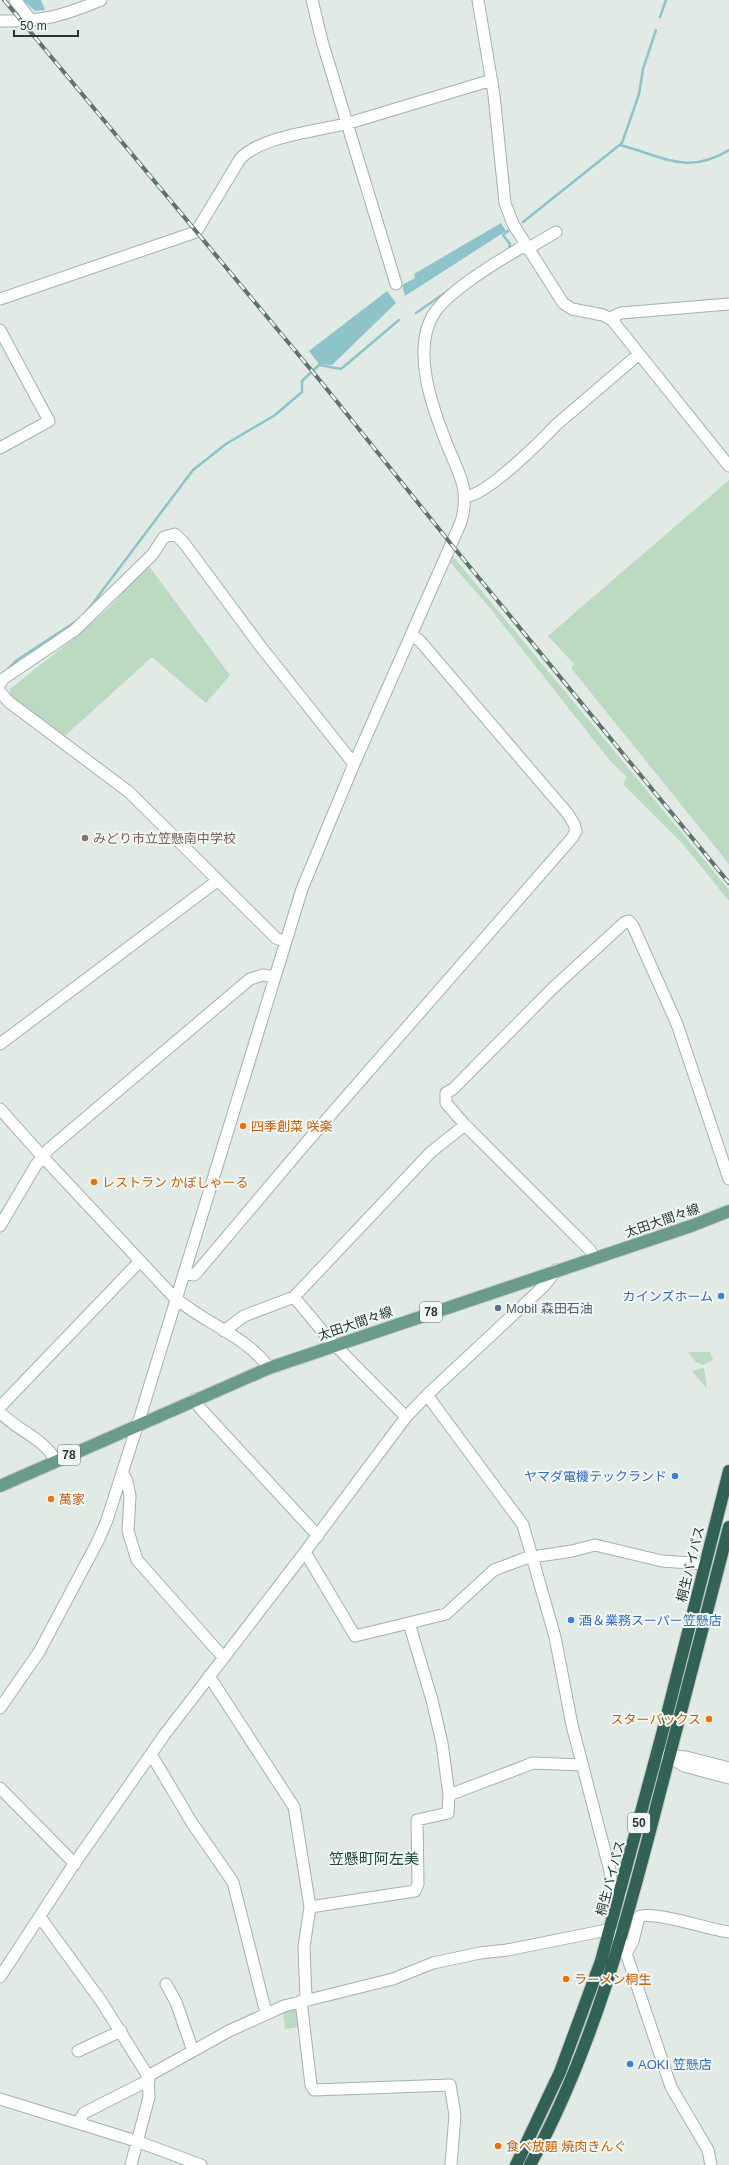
<svg xmlns="http://www.w3.org/2000/svg" width="729" height="2165" font-family="Helvetica,'Noto Sans JP',sans-serif">
<style>
.green{fill:#bcd9c2}
.water{fill:#8ec3ca}
.lines{fill:none;stroke-linecap:round;stroke-linejoin:round}
.stream{stroke:#8ec3ca;stroke-width:2.5}
.minor-casing{stroke:#a4b1ac;stroke-width:13}
.major-casing{stroke:#c1c8c6;stroke-width:14}
.highway-casing{stroke:#c1c8c6;stroke-width:14}
.minor{stroke:#fff;stroke-width:11}
.major{stroke:#6a9b8c;stroke-width:12}
.highway{stroke:#326256;stroke-width:12}
.rail-casing{stroke:#5d746d;stroke-width:4}
.rail{stroke:#f1f7f4;stroke-width:2.5;stroke-dasharray:8;stroke-linecap:butt}
.education-dot{fill:#8d6e63;stroke:#f1f7f4;stroke-width:1.5}
.food-dot{fill:#e8710a;stroke:#f1f7f4;stroke-width:1.5}
.shop-dot{fill:#3f7fe0;stroke:#f1f7f4;stroke-width:1.5}
.service-dot{fill:#5c6f8a;stroke:#f1f7f4;stroke-width:1.5}
.labels{text-anchor:middle;stroke-width:4;stroke-linejoin:round;paint-order:stroke}
.shield{fill:#f1f7f4;stroke:#61726c;stroke-width:1}
.shield-label{font-size:12px;font-weight:bold;fill:#233932}
.education-label{font-size:13px;fill:#785e54;stroke:#f1f7f4;text-anchor:start}
.food-label{font-size:13px;fill:#c56008;stroke:#f1f7f4;text-anchor:start}
.street-label{font-size:13px;fill:#233932;stroke:#f1f7f4}
.shop-label{font-size:13px;fill:#366cbe;stroke:#f1f7f4;text-anchor:end}
.service-label{font-size:13px;fill:#4e5e75;stroke:#f1f7f4;text-anchor:start}
.quarter-label{font-size:15px;fill:#21483d;stroke:#f1f7f4}
</style>
<rect width="100%" height="100%" fill="#e1eae5"/>
<!-- green -->
<path class="green" d="M729 480V864L571 668 574 664 548 636Z
M452 555 729 890V901L682 843 623 784 627 777 611 762 489 607 449 561Z
M148 565 230 675 206 703 152 657 66 735 62 736 10 697V689L77 636 109 608Z
M688 1352H710L713 1360 703 1365 696 1362Z
M704 1368 707 1389 692 1371Z
M292 2007 298 2011 300 2027 285 2029 283 2011Z"/>
<!-- water -->
<path class="water" d="M23 0H41L45 10 35 11Z
M501 223 506 231 405 296 402 285 415 278 414 274Z
M387 291 396 303 332 365 319 364 309 351Z"/>
<g class="lines">
<!-- stream -->
<path class="stream" d="M660 17 666 0
M620 145C662 156 687 176 729 150
M523 222 622 143 639 94 643 69 656 30
M508 231 503 235 510 244 509 249
M416 313 449 290
M87 611 193 470 226 444 275 415 302 392V381L319 365 341 369 399 320
M7 670 17 660 81 618"/>
<!-- minor casing -->
<g class="minor-casing">
<path id="minor" d="M15 0 31 20
M312 0 322 41 396 284
M478 0 494 95 505 203 513 224 563 303 572 309 603 315 612 320 729 466
M0 21C41 22 63 16 101 0
M527 249 556 232
M0 299 196 232 240 159C260 136 319 131 349 123 397 109 444 94 492 80
M610 318 621 313 729 304
M0 330 49 421 0 448
M466 496C485 497 542 440 556 425L639 354
M0 684 3 679 75 630 152 555 164 537 175 534 184 543 261 647 354 764
M0 692 9 702 129 792 276 938 284 941
M0 1044 217 881
M0 1109 42 1156 171 1294C200 1322 245 1334 269 1368
M0 1226 36 1165 49 1149 250 979 263 975 274 977
M594 1257 590 1250 465 1125 446 1103V1093L453 1089 553 988 625 922 629 921 633 926 677 1024 729 1179
M184 1273 194 1275 198 1271 306 1143 572 838 576 831 574 824 568 814 420 641 412 635
M224 1331 244 1316 294 1297
M427 1395 523 1525 555 1637 572 1725 610 1871 612 1889 620 1894
M195 1399 200 1408 318 1536
M0 1407 140 1261
M0 1412C17 1431 43 1437 56 1461
M406 1417 329 1339 294 1297 431 1152 465 1125
M122 1472 127 1481 130 1496 128 1531 137 1560 223 1657
M305 1552 355 1636 446 1614 494 1570 526 1558 572 1551 595 1545 662 1561 705 1564
M209 1676 294 1807 310 1907 304 1947 306 1999
M0 1708 39 1652 98 1541 107 1520 141 1414 302 889 354 764 461 522C470 490 460 476 448 447 433 410 410 349 435 312 452 288 499 261 525 245
M151 1754 192 1823 233 1882 266 2013
M661 1755 686 1757 729 1768
M670 1757 684 1766 729 1778
M0 1788 75 1864
M449 1795 533 1763 582 1765
M310 1907 415 1891 418 1884 417 1820 448 1813 449 1795 442 1743 432 1700 409 1623
M40 1917 101 2001 148 2076 149 2097 131 2165
M627 1952 633 1941 639 1917C653 1910 710 1930 729 1932
M0 1977 72 1867 165 1734 305 1552 406 1417 427 1395 545 1285 556 1270
M166 1984 176 2002 193 2051
M301 2001 311 2085 314 2090 450 2085 455 2115 451 2165
M78 2051 121 2031
M148 2076 229 2031 284 2006 393 1979 433 1963 480 1953 507 1950 607 1930 616 1935 623 1944 671 2087 708 2150 711 2165
M0 2099 136 2141 201 2165
M78 2123 84 2113 149 2080"/>
</g>
<!-- major casing -->
<g class="major-casing">
<path id="major" d="M0 1486 269 1368 691 1226 729 1211"/>
</g>
<!-- highway casing -->
<g class="highway-casing">
<path id="highway" d="M516 2165 560 2072 601 1961 661 1738 729 1471
M530 2165C592 2052 626 1925 658 1800 682 1709 705 1618 729 1527"/>
</g>
<!-- minor -->
<use href="#minor" class="minor"/>
<!-- major -->
<use href="#major" class="major"/>
<!-- highway -->
<use href="#highway" class="highway"/>
<!-- rail casing -->
<g class="rail-casing">
<path id="rail" d="M4 0 322 383 451 544 729 883"/>
</g>
<!-- rail -->
<use href="#rail" class="rail"/>
</g>
<!-- markers -->
<circle class="education-dot" cx="85" cy="838" r="4"/>
<g class="food-dot">
<circle cx="243" cy="1126" r="4"/>
<circle cx="94" cy="1182" r="4"/>
<circle cx="51" cy="1499" r="4"/>
<circle cx="709" cy="1719" r="4"/>
<circle cx="566" cy="1979" r="4"/>
<circle cx="498" cy="2146" r="4"/>
</g>
<g class="shop-dot">
<circle cx="721" cy="1296" r="4"/>
<circle cx="675" cy="1476" r="4"/>
<circle cx="571" cy="1620" r="4"/>
<circle cx="630" cy="2064" r="4"/>
</g>
<circle class="service-dot" cx="498" cy="1308" r="4"/>
<g class="labels">
<!-- shield labels -->
<g class="shield">
<rect x="420" y="1302" width="22" height="20" rx="3"/>
<rect x="58" y="1445" width="22" height="20" rx="3"/>
<rect x="628" y="1813" width="22" height="20" rx="3"/>
</g>
<g class="shield-label">
<text x="431" y="1316">78</text>
<text x="69" y="1459">78</text>
<text x="639" y="1827">50</text>
</g>
<!-- education labels -->
<g class="education-label">
<text x="93" y="843">みどり市立笠懸南中学校</text>
</g>
<!-- food labels -->
<g class="food-label">
<text x="251" y="1131">四季創菜 咲楽</text>
<text x="102" y="1187">レストラン かぼしゃーる</text>
<text x="59" y="1504">萬家</text>
<text x="701" y="1724" text-anchor="end">スターバックス</text>
<text x="574" y="1984">ラーメン桐生</text>
<text x="506" y="2151">食べ放題 焼肉きんぐ</text>
</g>
<!-- street labels -->
<g class="street-label">
<text transform="translate(662 1220) rotate(-19)" y="5">太田大間々線</text>
<text transform="translate(355 1323) rotate(-19)" y="5">太田大間々線</text>
<text transform="translate(690 1564) rotate(-76)" y="5">桐生バイパス</text>
<text transform="translate(610 1878) rotate(-75)" y="5">桐生バイパス</text>
</g>
<!-- shop labels -->
<g class="shop-label">
<text x="713" y="1301">カインズホーム</text>
<text x="667" y="1481">ヤマダ電機テックランド</text>
<text x="579" y="1625" text-anchor="start">酒＆業務スーパー笠懸店</text>
<text x="638" y="2069" text-anchor="start">AOKI 笠懸店</text>
</g>
<!-- service labels -->
<g class="service-label">
<text x="506" y="1313">Mobil 森田石油</text>
</g>
<!-- quarter labels -->
<g class="quarter-label">
<text x="374" y="1864">笠懸町阿左美</text>
</g>
</g>
<!-- scale -->
<path d="M14 30v6h64v-6" fill="none" stroke="#233932" stroke-width="2"/>
<text x="20" y="30" font-size="12" fill="#233932" stroke="#f1f7f4" stroke-width="3" paint-order="stroke">50 m</text>
</svg>
